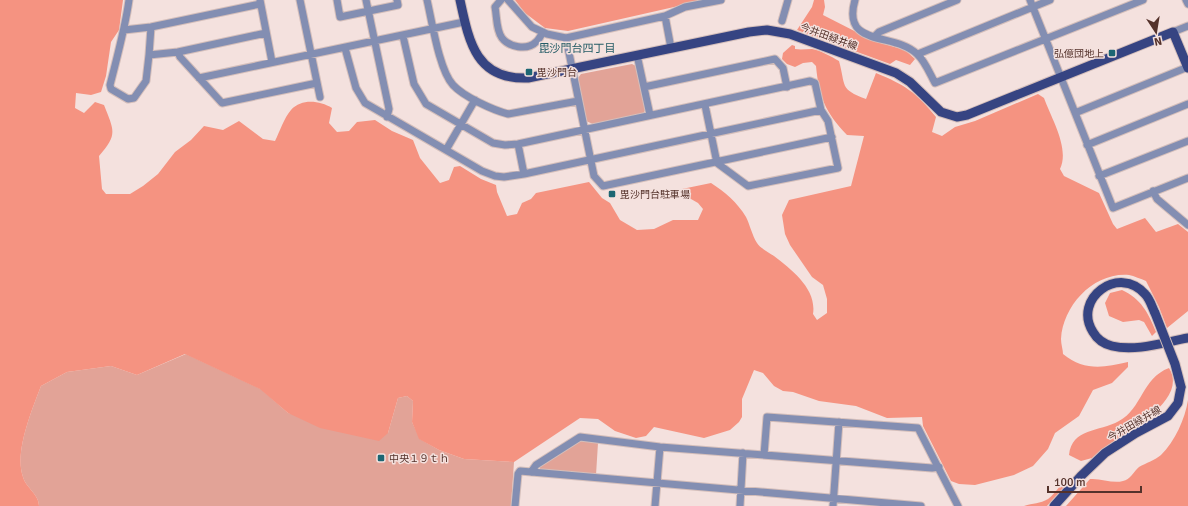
<svg xmlns="http://www.w3.org/2000/svg" width="1188" height="506" font-family="Signika,'Noto Sans JP',sans-serif">
<style>
.green{fill:#e2a397}
.forest{fill:#f59381}
.lines{fill:none;stroke-linecap:round;stroke-linejoin:round}
.minor-casing{stroke:#d4beba;stroke-width:9}
.major-casing{stroke:#d4beba;stroke-width:11}
.minor{stroke:#838eb2;stroke-width:7}
.major{stroke:#364482;stroke-width:9}
.major-bridge-casing{stroke:#d4beba;stroke-width:11;stroke-linecap:butt}
.major-bridge{stroke:#364482;stroke-width:9}
.poi-dot{fill:#1d6673;stroke:#f4e1de;stroke-width:1.5}
.labels{text-anchor:middle;stroke-width:3;stroke-linejoin:round;paint-order:stroke}
.street-label{font-size:10px;fill:#54322b;stroke:#f4e1de}
.poi-label{font-size:10px;fill:#54322b;stroke:#f4e1de;text-anchor:start}
.neighbourhood-label{font-size:11px;fill:#245c66;stroke:#f4e1de}
</style>
<rect width="100%" height="100%" fill="#f4e1de"/>
<!-- green -->
<path class="green" d="M632 64 636 66 645 110 643 115 595 125 586 121 578 78 581 74Z
M186 354 261 389 288 413 388 433 398 398 407 396 413 401 412 422 420 439 439 450 464 459 514 462 511 506H39C39 494 26 488 23 477 14 452 32 410 41 386L67 372 111 366 137 375Z
M580 440 598 443 596 475 540 470V466Z"/>
<!-- forest -->
<path class="forest" d="M0 0H123L119 30 111 42 106 76 101 92 91 95 76 93 75 108 84 113 95 102 104 105C114 131 118 134 99 156L102 189 106 194H130L143 186 158 174 175 152 191 140 204 126 223 130 239 121 263 139 275 141C280 131 284 118 291 110 302 98 320 101 332 108L329 123 337 132 349 131 357 122 375 120 392 131 413 140 420 158 440 183 449 180 454 167 460 166 481 179 496 185 497 192 507 216 517 214 522 203 531 199 536 193 589 182 602 198 610 203 620 220 637 230 654 229 673 220H698L703 209 698 203 684 195 682 189 711 183C725 192 737 202 746 217 750 225 752 235 757 243 760 248 768 252 774 256 792 270 817 289 813 314L817 320 827 313V299L823 285 812 277 790 245 785 234 782 215 789 200 851 186 864 136 847 135C825 112 819 97 816 66L812 62 803 63 795 67 787 64 782 59 783 53 792 45 795 46V49C801 50 806 49 812 49 820 50 832 57 839 61 846 86 839 89 866 99L876 73C905 85 916 92 936 117L932 132 942 136 955 127 975 121 1038 94 1044 98C1051 118 1070 148 1060 169L1064 176 1099 193 1113 224 1117 229 1145 218 1156 232 1178 224 1188 232V311L1167 328 1159 307 1146 281C1141 279 1134 276 1129 275 1094 272 1063 305 1061 339 1061 344 1063 350 1063 354 1084 371 1103 368 1128 362V367L1112 383 1093 390 1079 416 1055 433 1048 449 1033 466 1014 475 975 485 959 484 951 481 923 426 922 417 887 418 856 406 819 401 793 392 783 391 774 386 763 373 754 370 742 399V417L739 422 730 430 704 438 654 427 646 436 636 438 615 431 598 419 580 418 514 462 464 459 439 450 419 439 412 422 413 401 407 396 398 398 388 433 379 441 320 428 288 413 260 389 185 354 137 375 111 366 67 372 41 386C32 410 14 452 23 477 26 488 39 494 39 506H0Z
M515 0H705L568 31 545 28 525 13Z
M814 0H824L825 7 823 15 874 41 905 50 915 59 910 65 896 60 890 64 797 30 812 7Z
M1122 290C1141 299 1148 312 1156 332L1152 336 1144 322 1139 320 1123 322 1109 316 1105 303 1110 293Z
M1169 368C1188 398 1133 428 1114 441 1106 446 1099 452 1092 458L1081 461 1069 455C1072 428 1099 432 1119 421 1142 409 1142 378 1169 368Z
M1188 400V506H1066L1090 479C1101 478 1113 484 1123 481 1130 480 1134 471 1139 467 1146 463 1155 460 1161 455 1175 441 1185 419 1188 400Z
M1067 481 1068 483 1047 506H1024C1033 503 1040 504 1048 499 1056 493 1059 485 1067 481Z"/>
<g class="lines">
<!-- minor casing -->
<g class="minor-casing">
<path id="minor" d="M129 0C125 29 117 57 110 85L111 89 128 99 134 98 146 81 149 55 151 27
M260 0 272 62
M300 0 320 97
M337 0 340 17 398 5 397 0
M366 0 389 109 387 117
M427 0C432 21 439 70 453 85 464 97 493 110 508 114L578 101
M501 0 495 7C497 17 496 30 502 38 509 47 527 51 536 42 539 40 541 35 543 32
M508 0 532 27 547 34 566 38 665 16 685 7 721 0
M855 0C841 48 895 32 917 54 925 61 930 74 935 83L1143 0
M1030 0 1113 208 1188 178
M1186 0 1188 4
M665 16 671 48
M782 21 788 0
M124 30 151 27 260 4
M1173 32 1188 26
M403 36 414 84 426 104 493 143 505 145 518 144 810 81 815 83 821 110 828 121 838 168 748 186 717 163 705 105
M874 37 879 32 957 0
M566 38 594 176 603 186 832 137
M345 48 356 88 365 103 482 171 495 176 504 177 524 174 821 110
M178 52 266 33
M918 54 1050 0
M149 55 178 52 180 57 222 103 317 83
M637 55 650 115
M199 78 464 22
M644 87 775 59 783 68 787 87
M1075 113 1188 67
M518 144 524 174
M1087 145 1188 104
M446 150 475 100
M1099 176 1188 141
M1153 191 1157 199 1188 225
M764 455 767 417 918 428 958 506
M531 472 536 465 580 437 660 447 932 468 939 467
M515 506 518 474 520 471 921 506
M655 506 660 447
M740 506 743 453
M833 506 839 422"/>
</g>
<!-- major casing -->
<g class="major-casing">
<path id="major" d="M460 0C469 42 476 80 528 78L749 32 767 30 790 34 896 73 910 82 941 112 957 117 967 115 1173 32 1188 68
M1155 313C1152 307 1150 299 1145 294 1119 264 1072 299 1093 332 1097 339 1104 344 1112 346 1136 352 1165 342 1188 338
M1054 506 1081 476 1105 453 1136 433 1168 416 1178 403 1181 387"/>
</g>
<!-- minor -->
<use href="#minor" class="minor"/>
<!-- major -->
<use href="#major" class="major"/>
<!-- major-bridge casing -->
<g class="major-bridge-casing">
<path id="major-bridge" d="M1155 313 1175 364 1181 387"/>
</g>
<!-- major-bridge -->
<use href="#major-bridge" class="major-bridge"/>
</g>
<!-- markers -->
<g class="poi-dot">
<rect x="1108" y="49" width="8" height="8" rx="2"/>
<rect x="525" y="68" width="8" height="8" rx="2"/>
<rect x="608" y="190" width="8" height="8" rx="2"/>
<rect x="377" y="454" width="8" height="8" rx="2"/>
</g>
<g class="labels">
<!-- street labels -->
<g class="street-label">
<text transform="translate(829 36) rotate(20)" y="4">今井田緑井線</text>
<text transform="translate(1134 423) rotate(-30)" y="4">今井田緑井線</text>
</g>
<!-- poi labels -->
<g class="poi-label">
<text x="1104" y="57" text-anchor="end">弘億団地上</text>
<text x="537" y="76">毘沙門台</text>
<text x="620" y="198">毘沙門台駐車場</text>
<text x="389" y="462">中央１９ｔｈ</text>
</g>
<!-- neighbourhood labels -->
<g class="neighbourhood-label">
<text x="577" y="52">毘沙門台四丁目</text>
</g>
</g>
<!-- north arrow -->
<g transform="translate(1156 32) rotate(168)" stroke="#f4e1de" stroke-width="3" paint-order="stroke">
<path d="M0-3L7 15L0 10L-7 15Z" fill="#54322b"/>
<text y="-6" font-size="11" font-weight="bold" text-anchor="middle" fill="#54322b">N</text>
</g>
<!-- scale -->
<path d="M1048 486v6h93v-6" fill="none" stroke="#54322b" stroke-width="2"/>
<text x="1054" y="486" font-size="12" fill="#54322b" stroke="#f4e1de" stroke-width="3" paint-order="stroke">100 m</text>
</svg>
